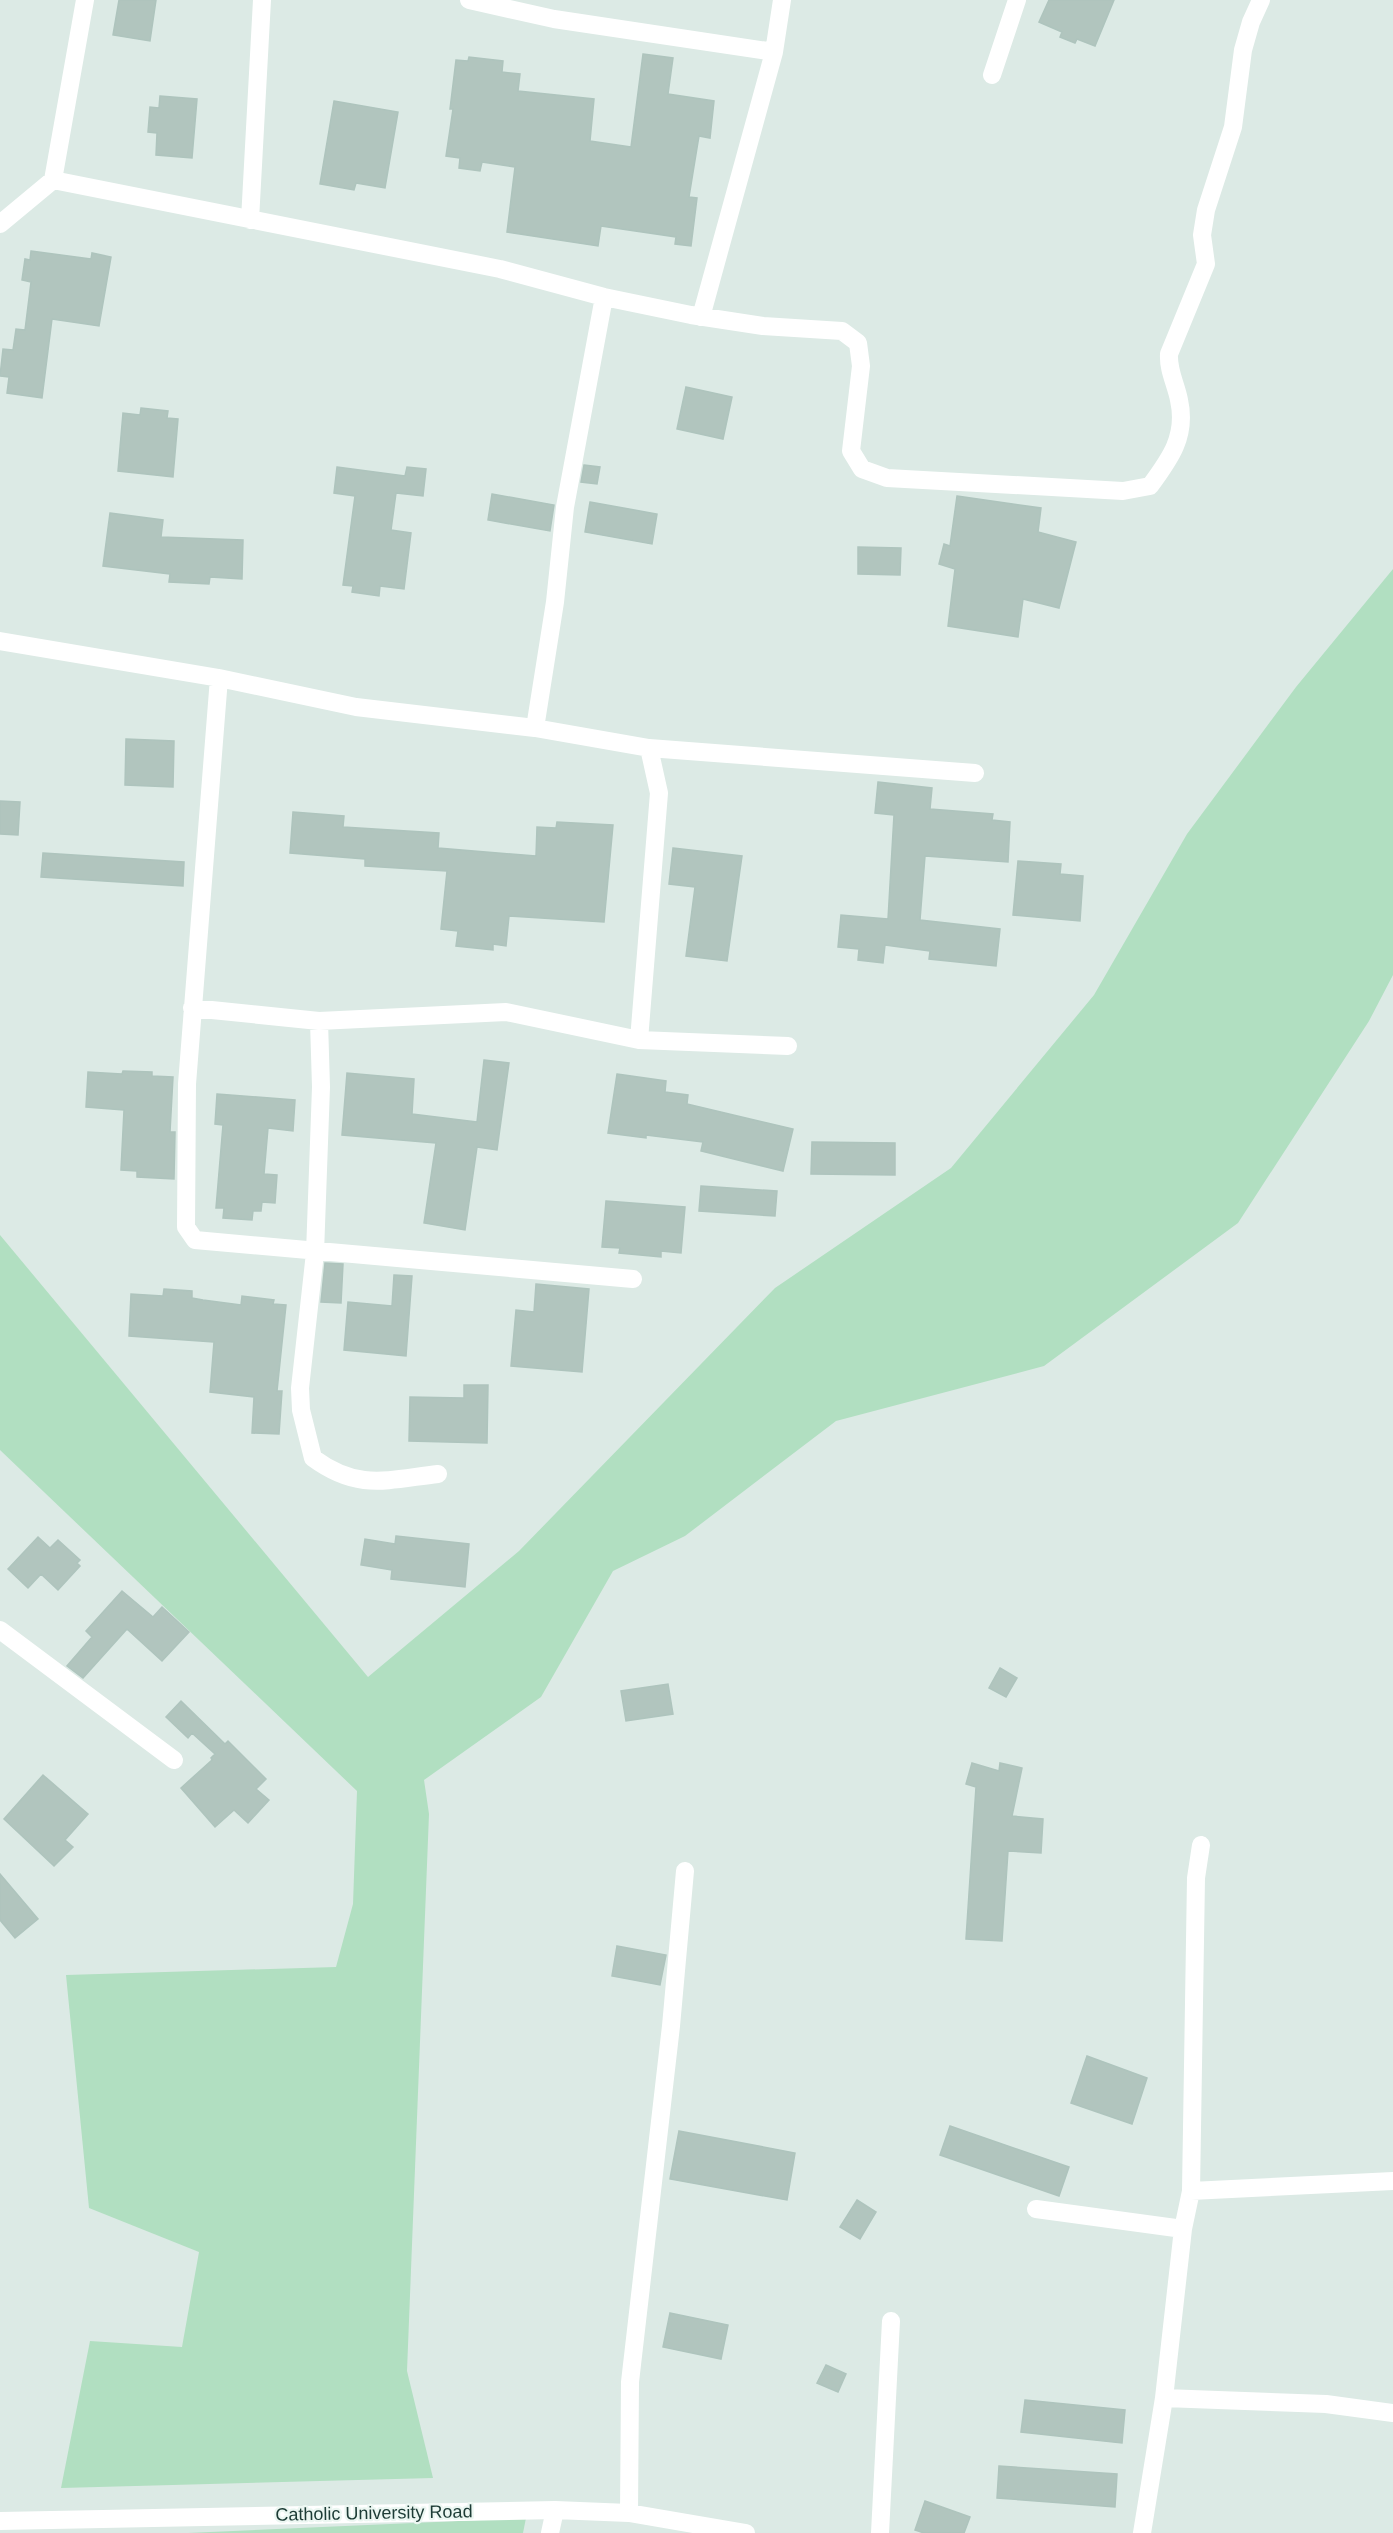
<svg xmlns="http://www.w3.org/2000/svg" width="1393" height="2533" font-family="Arial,sans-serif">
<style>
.green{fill:#b1dfc1}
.building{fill:#b1c5be;stroke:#aec4bd;stroke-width:1.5}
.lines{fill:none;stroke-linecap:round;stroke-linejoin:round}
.minor{stroke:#fff;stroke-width:18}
.labels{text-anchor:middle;stroke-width:4.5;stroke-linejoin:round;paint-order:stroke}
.street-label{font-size:18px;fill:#1c3b35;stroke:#ecf7f2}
</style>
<rect width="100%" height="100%" fill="#dceae5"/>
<!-- green -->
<path class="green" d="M1393 569V975L1369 1021 1238 1223 1044 1366 836 1421 685 1536 613 1571 541 1697 424 1780 429 1814 407 2371 433 2478 61 2488 90 2341 182 2347 199 2252 89 2208 66 1975 336 1967 353 1904 357 1791 0 1450V1235L368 1677 519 1551 775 1288 951 1168 1094 995 1187 834 1296 687Z
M526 2518 523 2533H188Z"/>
<!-- building -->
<path class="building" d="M119 0H156L150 41 113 35Z
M1049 0H1114L1095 46 1077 39 1075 43 1060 37 1062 32 1039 22Z
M643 54 673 58 668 94 714 101 710 138 699 136 697 148 689 197 697 198 691 246 675 244 676 237 601 226 598 246 507 232 515 167 482 162 480 171 459 168 460 158 446 156 453 109H450L456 60 468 61 469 57 503 61 502 72 520 74 518 91 594 99 590 141 631 147Z
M160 96 197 99 192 158 156 155 157 133 148 132 150 107 159 108Z
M334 101 398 112 385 188 356 183 354 190 320 184Z
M31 251 91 259 92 253 111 257 99 326 52 319 42 398 7 393 9 377 0 376 3 349 13 350 16 329 25 330 31 282 22 280 25 259 30 260Z
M686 387 732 397 723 439 677 429Z
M141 408 168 411 167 418 178 419 173 477 118 471 123 413 140 415Z
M584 465 600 467 597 484 581 482Z
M337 467 405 476 407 467 426 469 423 496 396 493 391 530 411 533 404 589 380 586 379 596 352 592 353 586 343 585 355 496 334 493Z
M492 494 554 505 550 531 488 520Z
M957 496 1041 508 1038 532 1076 542 1059 608 1023 599 1018 637 948 626 955 569 939 564 944 544 950 546Z
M590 502 657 514 652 544 585 532Z
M110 513 163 520 161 537 243 540 242 579 210 577 209 584 169 582 170 574 103 566Z
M858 547 901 548 900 575 858 574Z
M126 739 174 741 173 787 125 785Z
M878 782 932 788 930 809 993 814 992 820 1010 822 1008 862 925 856 920 920 1000 929 996 966 929 959 930 951 885 945 883 963 858 960 859 949 838 947 841 915 888 919 894 815 875 813Z
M0 801 20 802 18 835 0 834Z
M293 812 344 816 343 827 439 833 438 848 536 856 537 827 556 828 557 822 613 825 604 922 509 916 506 946 493 944V950L456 946 458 931 441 929 447 871 365 866V859L290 853Z
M673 848 742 856 727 961 686 956 695 887 669 884Z
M43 853 184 862 183 886 41 877Z
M1018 861 1061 864 1060 874 1083 876 1080 921 1013 915Z
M484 1060 509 1063 497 1150 477 1147 465 1230 424 1223 436 1143 342 1135 347 1073 414 1079 412 1114 477 1122Z
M123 1071 152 1072V1076L173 1077 170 1132H175L174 1179 137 1177V1171L121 1170 124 1110 86 1107 88 1072 122 1074Z
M617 1074 666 1081 665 1092 688 1095 687 1104 793 1129 783 1171 701 1151 703 1142 646 1135V1138L608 1133Z
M217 1094 295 1100 293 1131 268 1128 264 1174 277 1175 275 1203 262 1202 261 1211H253L252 1220 223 1218 224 1208H216L223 1125 215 1124Z
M812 1142 895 1143V1175L811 1174Z
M701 1186 777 1191 775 1216 699 1211Z
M606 1201 685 1207 681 1253 661 1251V1257L619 1253 620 1248 602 1247Z
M325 1263 343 1264 341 1303 321 1302Z
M394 1275 412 1276 406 1356 344 1350 348 1302 392 1306Z
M536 1284 589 1289 582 1372 511 1366 516 1310 534 1312Z
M164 1289 192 1291V1298L203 1300 241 1305 242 1296 274 1300 273 1304 286 1305 277 1391H282L279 1434 252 1433 254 1397 210 1392 214 1342 129 1336 131 1294 163 1296Z
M464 1385H488L487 1443 409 1441 410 1397 464 1398Z
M396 1536 469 1544 465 1587 391 1579 392 1570 361 1565 365 1539 395 1544Z
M38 1537 50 1548 58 1540 80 1560 77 1563 80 1566 58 1590 41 1574 28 1588 8 1569Z
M122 1591 153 1617 162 1607 189 1632 162 1661 127 1629 83 1678 67 1666 92 1637 86 1631Z
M1000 1668 1017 1678 1006 1697 989 1688Z
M668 1684 673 1714 626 1721 621 1691Z
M181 1701 225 1744 228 1741 266 1779 256 1789 269 1800 248 1823 234 1810 215 1827 181 1788 212 1760 211 1758 215 1754 192 1733 188 1738 166 1717Z
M972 1763 999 1771 1000 1763 1022 1768 1012 1816 1043 1819 1041 1853 1008 1851 1002 1941 966 1939 976 1787 966 1784Z
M43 1775 88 1814 65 1840 73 1847 54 1866 4 1819Z
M0 1874 38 1919 15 1938 0 1920Z
M617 1946 666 1955 660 1985 612 1976Z
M1087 2056 1147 2078 1132 2124 1071 2103Z
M950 2126 1069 2167 1059 2196 940 2155Z
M679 2131 795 2153 787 2200 670 2179Z
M857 2200 876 2212 860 2239 840 2227Z
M670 2313 728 2325 721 2359 663 2347Z
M826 2365 846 2374 838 2392 817 2383Z
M1025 2400 1125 2410 1122 2443 1021 2432Z
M999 2466 1117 2474 1115 2507 997 2498Z
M925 2501 970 2517 964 2533H924L915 2530Z"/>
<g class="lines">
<!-- minor -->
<path class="minor" d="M469 0 554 19 774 52
M992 75 1017 0
M53 180 500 269 604 297 691 315 763 326 842 331 858 343 861 366 851 451 862 469 887 478 1123 491 1150 486C1170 459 1187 436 1179 400 1176 384 1168 371 1169 354L1206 264 1202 235 1206 210 1233 127 1243 50 1251 22 1261 0
M250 220 262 0
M0 224 53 180 85 0
M701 317 774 52 782 0
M0 641 219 678 356 707 535 728 649 748 975 773
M219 678 187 1084 186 1227 195 1240 633 1279
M535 728 555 602 565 507 604 297
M192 1008 319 1021 506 1012 639 1040 788 1046
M319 1021 321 1087 315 1253 300 1388 301 1410 313 1458C358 1491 386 1480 438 1474
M639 1040 659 793 649 748
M0 1630 174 1760
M1191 2191 1393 2181
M1036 2209 1183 2229
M1164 2398 1326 2404 1393 2413
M629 2513 630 2382 671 2026 685 1871
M0 2521 555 2510 629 2513 746 2533
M550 2533 555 2510
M880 2533 891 2321
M1142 2533 1164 2398 1183 2229 1191 2191 1196 1878 1201 1845"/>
</g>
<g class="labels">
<!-- street labels -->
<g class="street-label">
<text transform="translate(374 2513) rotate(-1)" y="6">Catholic University Road</text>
</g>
</g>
</svg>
